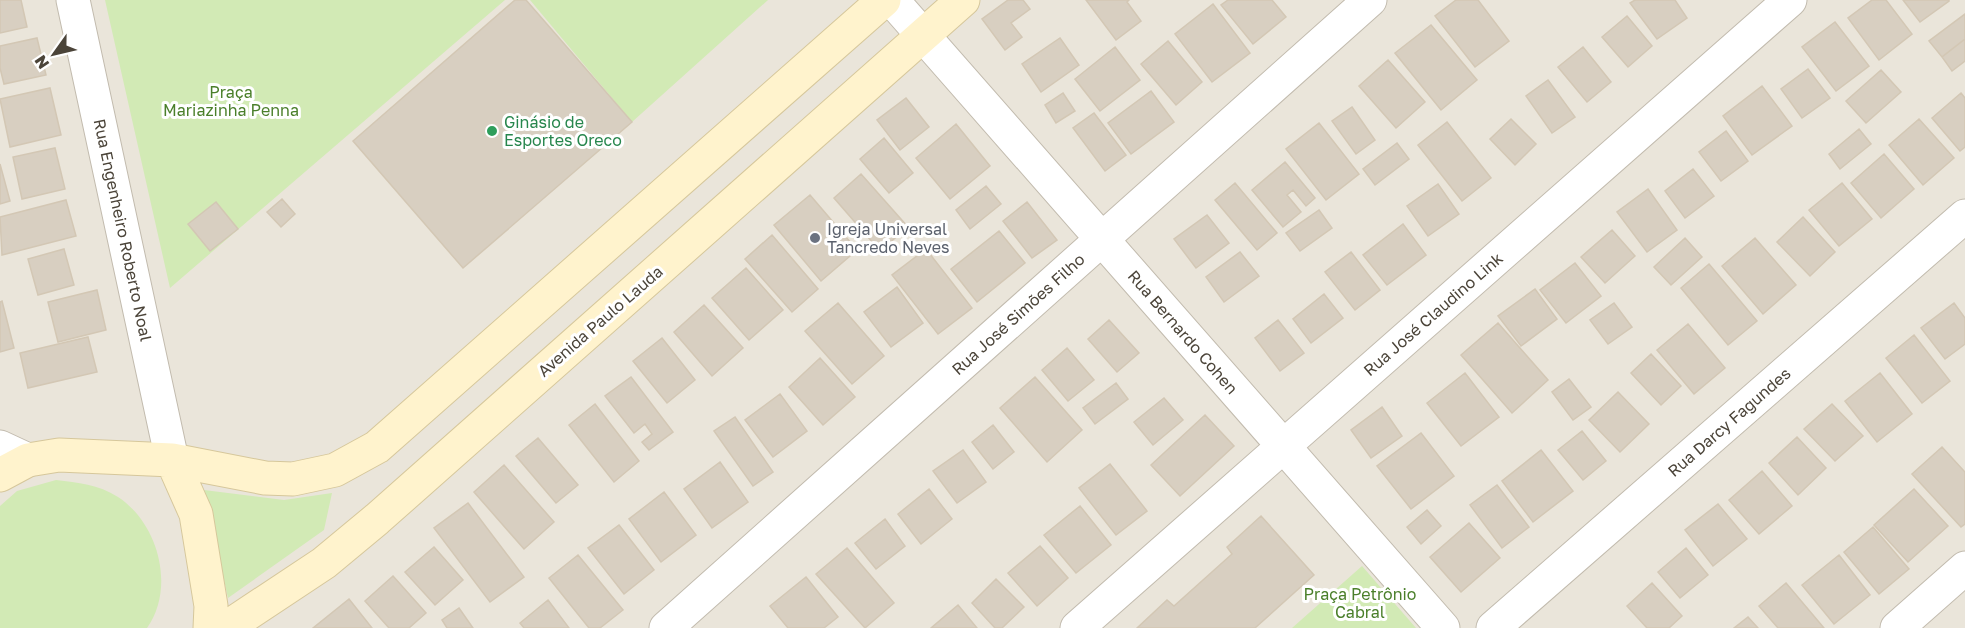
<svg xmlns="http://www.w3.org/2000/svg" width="1965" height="628" font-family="'Golos Text',sans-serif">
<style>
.residential{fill:#eae5da}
.green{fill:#d2eab5}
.building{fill:#d8cfc1;stroke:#d3c7b4;stroke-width:1.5}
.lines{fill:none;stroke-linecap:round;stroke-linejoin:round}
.minor-casing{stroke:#c2bbae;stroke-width:35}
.secondary-casing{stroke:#d6c79b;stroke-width:35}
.minor{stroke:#fff;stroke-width:33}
.secondary{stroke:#fff3cd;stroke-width:33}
.leisure-dot{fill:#2e9e5b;stroke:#fff;stroke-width:2}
.worship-dot{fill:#6b7280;stroke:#fff;stroke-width:2}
.labels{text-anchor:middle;stroke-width:6;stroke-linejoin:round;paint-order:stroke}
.park-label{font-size:16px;fill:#4a7f2a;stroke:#fff}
.leisure-label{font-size:16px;fill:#27864d;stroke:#fff;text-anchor:start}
.worship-label{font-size:16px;fill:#5b616d;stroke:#fff;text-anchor:start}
.street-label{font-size:16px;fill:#4b4439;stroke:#fff}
</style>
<rect width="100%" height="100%" fill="#f6f3ec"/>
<!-- residential -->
<path class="residential" d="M0 0H1965V628H0Z"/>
<!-- green -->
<path class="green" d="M105 0H505L170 288Z
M530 0H768L632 122Z
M56 480C78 483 98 484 118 497 158 523 176 587 147 628H0V506L17 491Z
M204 490 284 500 332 493 324 530 228 598Z
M1362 566 1416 628H1292Z"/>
<!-- building -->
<path class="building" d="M0 0H21L27 27 0 33Z
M515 0H526L632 122 463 268 353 141Z
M1008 0H1023L1030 9 1011 23 1022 37 1005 50 982 19Z
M1086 0H1129L1127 2 1141 21 1116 40Z
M1228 0H1272L1286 17 1253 44 1221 5Z
M1456 0H1478L1509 41 1475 67 1435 16Z
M1635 0H1675L1687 18 1657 39 1630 3Z
M1872 0H1886L1912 34 1879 60 1848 18Z
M1903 0H1949V1L1920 22Z
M1213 4 1250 53 1212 82 1175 34Z
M1965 14V39L1942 57 1929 41Z
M1627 16 1652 46 1628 67 1602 37Z
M1835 22 1869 66 1836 91 1802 47Z
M1431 25 1477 80 1441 110 1395 53Z
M37 38 46 75 4 84 0 68V46Z
M1060 38 1079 65 1041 92 1022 64Z
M1965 39V61L1952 71 1942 57Z
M1168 41 1202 82 1176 105 1141 64Z
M1115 47 1140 80 1100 111 1075 79Z
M1583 47 1611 82 1587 102 1558 67Z
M1388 60 1425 102 1396 128 1359 86Z
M1808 69 1830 98 1802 118 1781 89Z
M1881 70 1901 92 1866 123 1846 101Z
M1548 80 1575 117 1552 133 1526 96Z
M1762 86 1792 126 1752 155 1723 116Z
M50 88 61 135 10 147 0 99Z
M1151 91 1174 122 1131 154 1108 123Z
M1063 93 1075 111 1056 123 1045 105Z
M1961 93 1965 98V147L1960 151 1932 118Z
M906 98 929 127 900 150 877 120Z
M1352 107 1375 140 1356 154 1332 121Z
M1094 113 1126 155 1105 171 1073 128Z
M1511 119 1536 144 1515 165 1490 139Z
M1919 119 1954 158 1923 185 1889 145Z
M1447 122 1491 178 1462 201 1418 145Z
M1319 123 1359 174 1326 200 1286 149Z
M956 124 990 166 950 199 916 158Z
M1859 129 1871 144 1840 169 1829 154Z
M1726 131 1748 161 1721 181 1699 152Z
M884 138 913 173 889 193 860 159Z
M1397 143 1409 159 1375 185 1363 169Z
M55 148 65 189 22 199 13 157Z
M1884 154 1914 189 1881 218 1851 183Z
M1285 162 1315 198 1306 206 1293 190 1287 195 1301 212 1283 227 1252 190Z
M0 164 10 201 0 204Z
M1693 169 1714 196 1685 218 1665 191Z
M861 174 908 227 880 251 834 198Z
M1235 183 1277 233 1257 250 1215 200Z
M1842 183 1872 219 1839 246 1809 210Z
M1438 184 1459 214 1428 236 1407 206Z
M986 186 1001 204 970 229 956 210Z
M1648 189 1677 230 1647 252 1617 212Z
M810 195 857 250 821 281 774 225Z
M282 199 295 214 281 227 267 212Z
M66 200 76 236 2 255 0 217Z
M216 202 238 229 210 251 188 224Z
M1027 202 1057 240 1032 258 1003 221Z
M1319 210 1332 228 1300 251 1286 233Z
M1207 215 1229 243 1196 268 1174 239Z
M1803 217 1835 252 1810 276 1777 242Z
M1403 224 1426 255 1387 285 1363 255Z
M1612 230 1635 256 1605 283 1581 257Z
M999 231 1025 263 977 302 951 269Z
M772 235 818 289 792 312 745 259Z
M1685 238 1702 257 1671 285 1654 267Z
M1755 238 1796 285 1763 314 1722 266Z
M64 249 74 285 38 295 28 259Z
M926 249 972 308 938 334 892 275Z
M1240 252 1259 276 1224 302 1206 277Z
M1351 252 1380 290 1355 310 1325 272Z
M1575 263 1601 296 1566 323 1540 290Z
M1709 264 1757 321 1728 345 1681 288Z
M746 268 783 310 749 340 712 298Z
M897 287 923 323 891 347 864 312Z
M1535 289 1557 319 1521 346 1498 316Z
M97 290 106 330 58 342 48 302Z
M1324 294 1343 318 1311 343 1293 319Z
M2 301 14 348 0 352V302Z
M838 303 884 356 852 384 805 331Z
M1614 303 1632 327 1608 344 1590 320Z
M1954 303 1965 318V344L1945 359 1921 328Z
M704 305 743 348 712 376 674 332Z
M1109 320 1139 353 1117 372 1088 339Z
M1278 320 1304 353 1280 371 1255 338Z
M1498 323 1548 380 1512 413 1461 355Z
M1688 324 1725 368 1694 394 1657 350Z
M1914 335 1950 381 1922 403 1886 358Z
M88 337 97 372 28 388 20 353Z
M662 338 695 380 667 403 633 361Z
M1067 348 1094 380 1068 401 1042 370Z
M1651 354 1681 386 1661 405 1631 373Z
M820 358 855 397 823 425 789 387Z
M1465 373 1499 417 1461 446 1427 403Z
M1880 373 1912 414 1877 442 1845 401Z
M631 377 673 432 649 450 642 442 652 434 645 424 634 433 605 396Z
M1035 377 1082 430 1047 462 1000 408Z
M1569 379 1591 407 1573 420 1552 392Z
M1116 383 1128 399 1095 424 1083 408Z
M1618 392 1649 424 1620 452 1589 420Z
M780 394 807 431 773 457 745 420Z
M1164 398 1183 420 1153 445 1134 422Z
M595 404 639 461 614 482 569 425Z
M1832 404 1863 436 1835 461 1804 429Z
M1382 407 1402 436 1371 458 1351 430Z
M1205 415 1234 446 1180 496 1151 465Z
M735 417 773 472 753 486 714 431Z
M993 425 1014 452 993 469 972 442Z
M1582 431 1606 461 1583 480 1558 450Z
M1421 433 1454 476 1411 509 1377 466Z
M1797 437 1826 468 1798 495 1769 463Z
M538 438 578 485 556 503 516 456Z
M1942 447 1965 472V524L1961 527 1912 474Z
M963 450 986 482 957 503 933 471Z
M1541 450 1573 491 1533 522 1502 481Z
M720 462 748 502 712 528 684 489Z
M1110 464 1147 511 1116 535 1079 488Z
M504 465 554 522 524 549 474 492Z
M1762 471 1792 506 1759 534 1729 500Z
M1497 485 1529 527 1502 548 1470 505Z
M929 489 952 519 921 544 898 514Z
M1914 489 1948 526 1908 562 1874 525Z
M664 492 696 535 661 562 629 519Z
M468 503 524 577 490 602 434 528Z
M1718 504 1747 539 1713 566 1685 530Z
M1080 506 1111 545 1076 573 1044 535Z
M1427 510 1441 526 1421 544 1407 527Z
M1261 516 1314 575 1255 628H1137L1167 600 1174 606 1232 554 1227 547Z
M885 519 905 546 876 569 855 543Z
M1469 523 1500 558 1461 592 1430 557Z
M619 525 654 570 624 594 588 548Z
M1873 527 1909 569 1879 594 1844 552Z
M1040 546 1068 578 1037 606 1008 573Z
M434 547 463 580 435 605 405 572Z
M847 548 894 603 865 628 816 574Z
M1686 548 1708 575 1680 598 1658 572Z
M578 555 623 610 600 628H589L549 578Z
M1839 555 1870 595 1834 624 1802 585Z
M393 576 426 613 409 628H389L365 601Z
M806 577 838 617 824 628H788L770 606Z
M996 579 1024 607 1002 628H995L972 603Z
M1652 583 1682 616 1669 628H1647L1627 606Z
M1786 583 1824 628H1778L1759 606Z
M349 599 372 628H313Z
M548 600 569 628H524L520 623Z
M958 605 977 628H931Z
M459 608 473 628H447L442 620Z
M1748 617 1758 628H1734Z"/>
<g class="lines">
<!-- minor casing -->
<g class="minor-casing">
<path id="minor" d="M73 0 172 460
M892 0 1443 628
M0 447 28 460
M666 628 1370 0
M1077 628 1790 0
M1493 628 1965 216
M1897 628 1965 568"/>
</g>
<!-- secondary casing -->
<g class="secondary-casing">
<path id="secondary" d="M172 460 196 514 211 606 210 628
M0 475 28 460 59 455 172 460 265 478 293 479 335 470 377 447 884 0
M226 628 324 563 377 519 963 0"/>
</g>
<!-- minor -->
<use href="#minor" class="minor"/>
<!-- secondary -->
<use href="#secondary" class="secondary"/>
</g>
<!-- markers -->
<circle class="leisure-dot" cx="492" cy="131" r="6"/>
<circle class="worship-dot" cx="815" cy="238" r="6"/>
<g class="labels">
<!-- park labels -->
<g class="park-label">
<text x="231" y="98">Praça<tspan x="231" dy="18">Mariazinha Penna</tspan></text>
<text x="1360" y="600">Praça Petrônio<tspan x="1360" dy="18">Cabral</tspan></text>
</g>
<!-- leisure labels -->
<g class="leisure-label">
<text x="504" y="128">Ginásio de<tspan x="504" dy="18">Esportes Oreco</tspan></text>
</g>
<!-- worship labels -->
<g class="worship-label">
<text x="827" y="235">Igreja Universal<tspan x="827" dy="18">Tancredo Neves</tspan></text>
</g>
<!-- street labels -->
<g class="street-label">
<text transform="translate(123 230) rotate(78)" y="6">Rua Engenheiro Roberto Noal</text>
<text transform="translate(1018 314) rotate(-42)" y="6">Rua José Simões Filho</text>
<text transform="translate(1433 314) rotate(-41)" y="6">Rua José Claudino Link</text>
<text transform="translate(600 321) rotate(-41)" y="6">Avenida Paulo Lauda</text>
<text transform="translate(1183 332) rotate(49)" y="6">Rua Bernardo Cohen</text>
<text transform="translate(1729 422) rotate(-41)" y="6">Rua Darcy Fagundes</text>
</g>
</g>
<!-- north arrow -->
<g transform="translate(54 54) rotate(236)" stroke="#ffffff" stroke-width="4.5" paint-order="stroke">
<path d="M0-4.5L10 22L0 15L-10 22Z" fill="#4b4439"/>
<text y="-9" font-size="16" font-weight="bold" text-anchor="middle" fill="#4b4439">N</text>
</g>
</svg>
